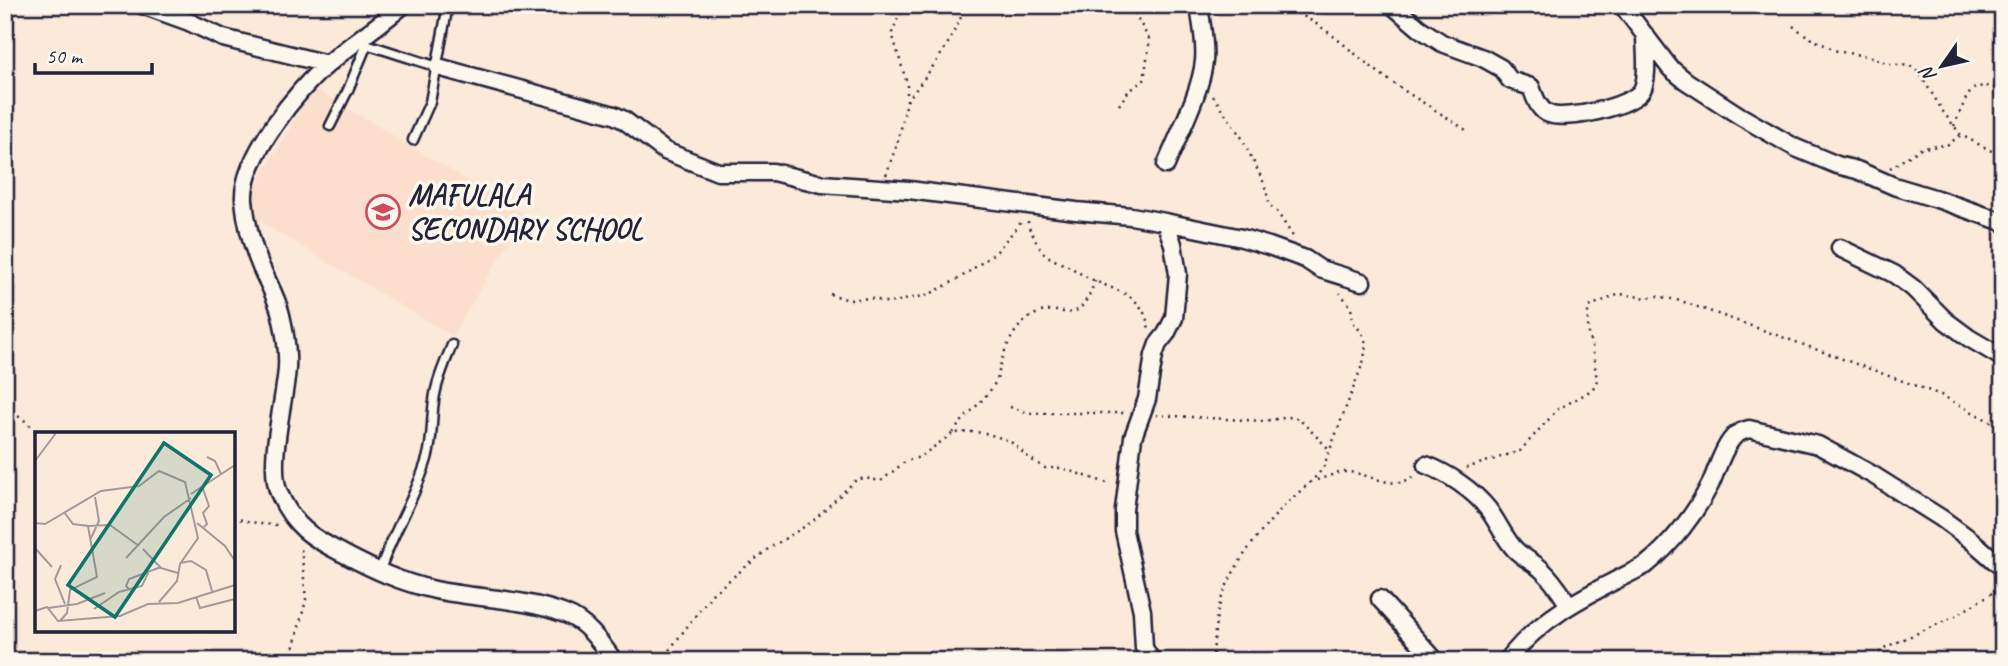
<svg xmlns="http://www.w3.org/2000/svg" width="2008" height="666" font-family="Caveat,sans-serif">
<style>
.built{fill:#fbdfcc}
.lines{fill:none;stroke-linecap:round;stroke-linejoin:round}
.service-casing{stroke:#22223b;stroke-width:13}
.minor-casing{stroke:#22223b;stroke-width:21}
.tertiary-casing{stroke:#22223b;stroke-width:24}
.path{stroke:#22223b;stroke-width:2.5;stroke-dasharray:2 5;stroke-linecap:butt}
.service{stroke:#fbf7ec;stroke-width:8}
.minor{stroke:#fbf7ec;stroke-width:16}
.tertiary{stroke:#fbf7ec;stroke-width:19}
.labels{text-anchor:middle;stroke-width:7;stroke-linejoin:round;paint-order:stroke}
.poi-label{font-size:30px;font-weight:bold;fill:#22223b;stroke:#fbf7ec;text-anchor:start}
.inset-road{fill:none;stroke:#a4999a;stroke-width:2}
.view{fill:#0f766e;fill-opacity:0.15;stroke:#0f766e;stroke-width:3.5}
.inset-edge{fill:none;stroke:#22223b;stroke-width:3.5}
</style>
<rect width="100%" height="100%" fill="#fbe9d9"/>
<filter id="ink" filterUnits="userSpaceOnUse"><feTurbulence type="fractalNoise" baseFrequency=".0143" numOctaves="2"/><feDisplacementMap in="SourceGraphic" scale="14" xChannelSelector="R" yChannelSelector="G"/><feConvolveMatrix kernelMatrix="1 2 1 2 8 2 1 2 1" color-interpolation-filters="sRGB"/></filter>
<g filter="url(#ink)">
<!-- built -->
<path class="built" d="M314 88 525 215 452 336 241 210Z"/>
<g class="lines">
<!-- service casing -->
<g class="service-casing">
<path id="service" d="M363 43 438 67
M330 126 348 90 367 44
M413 140 430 102 448 5
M379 573C392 533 415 499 427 459 433 440 431 421 434 401 436 382 445 363 452 345"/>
</g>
<!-- minor casing -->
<g class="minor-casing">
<path id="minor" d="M142 5 189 22 223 38 327 64
M403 5C379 26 352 43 328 64 298 88 241 160 244 200 246 222 252 246 261 267 268 283 277 298 281 315 285 332 288 351 287 368 285 400 267 464 279 493 293 526 312 538 342 553 374 570 400 582 435 590 478 599 524 598 565 614 587 622 601 643 614 661
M1392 5 1419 28 1442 43 1483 58 1501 68 1510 80 1531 87C1535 97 1538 110 1549 114 1565 121 1632 107 1642 90 1649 78 1645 49 1645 35
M1622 5 1670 68 1686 81 1740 116 1796 148 1837 165 1857 170 1894 186 1937 199 2003 222
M438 67 614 115 624 120 665 151 718 172H773L822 184 909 190 1076 211 1131 216 1165 222 1242 238 1269 246 1305 259 1320 269 1362 282
M1166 165C1178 135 1201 92 1204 61 1206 42 1201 23 1199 5
M1840 248 1894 274 1913 288 1946 321 1969 338 2003 358
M1426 465C1448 473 1474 491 1488 509 1497 521 1503 535 1512 546 1520 557 1533 561 1542 570 1553 580 1561 593 1569 605
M1380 599 1436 661
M1152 661 1144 648 1142 611 1124 531V510L1133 437 1147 399 1154 355 1158 344 1166 334 1174 318 1178 274 1173 244 1165 222
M1507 661C1542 614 1595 591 1646 565 1672 544 1695 514 1710 485 1717 470 1721 453 1731 440 1735 434 1741 431 1749 429L1818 445 1873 475 1941 518 1971 540 2003 568"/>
</g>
<!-- tertiary casing -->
<g class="tertiary-casing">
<path id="tertiary" d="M2000 5 2003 9"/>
</g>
<!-- path -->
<path class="path" d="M1278 5C1323 21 1345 48 1382 75 1410 96 1440 112 1469 132
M1793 26 1810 38 1837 51 1871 57 1889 64 1910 66 1918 71 1944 113 1961 135 2003 157
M1213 96 1242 138 1264 183 1270 206 1276 210 1294 238
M907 101C929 72 955 40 965 5
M1119 105 1128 92 1144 80 1149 45V39L1130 5
M1954 126 1967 96 1976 87 1989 86 2003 90
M1890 168 1922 148 1947 145 1961 135
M886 175 899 138 907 101V84L892 33 898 18 907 5
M1028 221C1028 228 1030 229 1033 235 1042 256 1048 257 1068 266 1074 269 1080 274 1087 277 1115 292 1144 292 1149 330
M830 294 849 300 870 298 889 303 928 295 960 278 984 261 997 251 1022 221
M1010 407 1030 413H1125
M5 411 22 418 38 433
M1156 415 1263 421 1291 417 1299 419 1330 450
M953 433C965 414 987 400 997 379 999 374 999 368 1001 363 1005 347 1015 327 1029 318 1062 295 1074 338 1095 281
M1466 468 1520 451 1558 409 1587 393 1595 386 1597 380 1592 346 1588 335V309L1592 305 1620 294 1647 298 1657 296 1681 301 1785 338 1941 395 2002 428
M1317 480C1327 477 1339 471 1349 472 1371 474 1394 492 1414 476
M233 518 261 524 278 525
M290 661 306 600 301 547
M661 661 712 594 768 549 812 522 855 481 864 478 881 481 906 461 920 457 953 433 973 432 985 433 1010 441 1029 458 1045 468H1061L1110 484
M1212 661C1215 643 1214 624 1219 607 1230 568 1257 535 1284 506 1297 493 1312 483 1323 468L1364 360 1366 343 1362 333 1353 322 1351 307 1340 293
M1868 661 1886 647 1954 617 2003 586"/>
<!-- service -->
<use href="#service" class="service"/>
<!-- minor -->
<use href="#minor" class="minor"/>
<!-- tertiary -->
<use href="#tertiary" class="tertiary"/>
</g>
</g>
<!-- icons -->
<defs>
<g id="school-ring" transform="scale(1.75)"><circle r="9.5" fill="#fbf7ec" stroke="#d1495b" stroke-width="1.5"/><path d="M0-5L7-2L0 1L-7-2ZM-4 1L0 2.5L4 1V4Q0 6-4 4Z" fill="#d1495b"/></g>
</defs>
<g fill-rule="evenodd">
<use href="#school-ring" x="383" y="212"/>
</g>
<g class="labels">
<!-- poi labels -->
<g class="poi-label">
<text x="408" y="205">MAFULALA<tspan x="408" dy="34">SECONDARY SCHOOL</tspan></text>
</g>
</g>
<!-- overview -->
<g transform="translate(35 432)">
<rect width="200" height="200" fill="#fbe9d9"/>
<path class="inset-road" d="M172 25 180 29 186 42M0 29 21 1M167 54 174 74 168 81 172 92 169 95M156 62 200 33M0 91 10 92 66 59 104 54 124 39 150 50 163 106 145 132 142 149 124 170M162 91 190 114 200 129M53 94 75 93 104 114M55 108 64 89 60 65M0 116 17 135M108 117 126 136 143 141M91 126 129 85 156 66M145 131 156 129 171 138 177 159M26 133 20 147 30 172M95 158 91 154 94 147 126 135M161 165 165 176 200 167M13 176 42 172 70 161M59 177 84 160 107 154 114 139M0 179 12 175 23 189 85 184 113 172 143 171 200 153M25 189 32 181 35 158 62 145 53 94 38 92 29 80"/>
<path class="view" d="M129 11 176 43 80 185 33 153Z"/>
<rect width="200" height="200" class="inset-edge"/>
</g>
<!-- margin -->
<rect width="2008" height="666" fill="none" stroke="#fbf7ec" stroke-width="28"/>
<rect x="14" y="14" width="1980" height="638" fill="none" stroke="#22223b" stroke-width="2.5" filter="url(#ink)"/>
<!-- north arrow -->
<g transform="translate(1942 66) rotate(236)" stroke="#fbf7ec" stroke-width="5" paint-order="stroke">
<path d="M0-5L12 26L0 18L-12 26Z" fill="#22223b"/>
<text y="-10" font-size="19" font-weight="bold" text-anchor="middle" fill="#22223b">N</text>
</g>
<!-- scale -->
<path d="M35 63v10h117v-10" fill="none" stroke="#22223b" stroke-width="3.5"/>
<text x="46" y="63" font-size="21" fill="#22223b" stroke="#fbf7ec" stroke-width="5" paint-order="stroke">50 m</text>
</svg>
